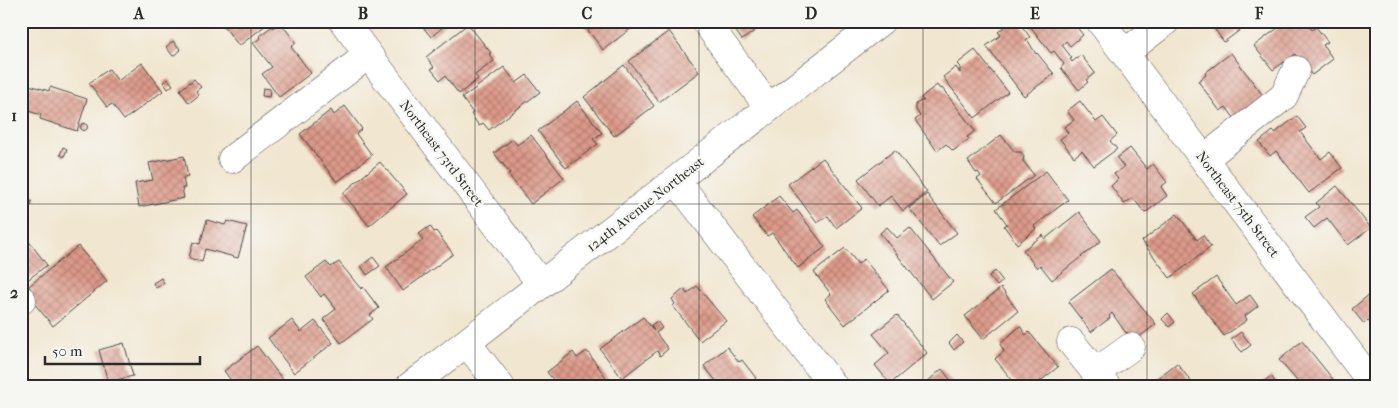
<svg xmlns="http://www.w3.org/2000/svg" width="1398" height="408" font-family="'IM FELL French Canon',serif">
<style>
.building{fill:url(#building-cross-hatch)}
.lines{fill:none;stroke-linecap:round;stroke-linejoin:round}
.minor-casing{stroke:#494744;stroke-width:29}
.minor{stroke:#fff;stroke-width:28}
.grid{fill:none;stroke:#2b2b2b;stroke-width:1;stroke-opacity:0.55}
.labels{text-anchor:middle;stroke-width:4.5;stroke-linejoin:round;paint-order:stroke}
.street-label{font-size:14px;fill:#2b2b2b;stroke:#f6f6f2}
.neatline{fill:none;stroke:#2b2b2b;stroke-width:2}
.grid-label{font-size:16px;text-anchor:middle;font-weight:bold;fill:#2b2b2b}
</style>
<defs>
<pattern id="building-cross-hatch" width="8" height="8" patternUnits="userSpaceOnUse" patternTransform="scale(1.25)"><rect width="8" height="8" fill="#dd9a8a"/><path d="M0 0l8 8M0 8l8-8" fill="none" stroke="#b37e71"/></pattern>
</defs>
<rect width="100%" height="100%" fill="#f6f6f2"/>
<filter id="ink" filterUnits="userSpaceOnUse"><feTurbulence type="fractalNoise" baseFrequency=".02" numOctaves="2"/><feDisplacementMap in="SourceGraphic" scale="10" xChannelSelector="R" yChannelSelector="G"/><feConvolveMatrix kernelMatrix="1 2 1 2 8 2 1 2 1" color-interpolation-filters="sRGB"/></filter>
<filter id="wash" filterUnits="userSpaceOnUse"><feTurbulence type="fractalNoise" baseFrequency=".0096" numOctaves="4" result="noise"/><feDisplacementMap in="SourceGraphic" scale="20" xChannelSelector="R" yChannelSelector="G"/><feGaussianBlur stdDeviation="1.12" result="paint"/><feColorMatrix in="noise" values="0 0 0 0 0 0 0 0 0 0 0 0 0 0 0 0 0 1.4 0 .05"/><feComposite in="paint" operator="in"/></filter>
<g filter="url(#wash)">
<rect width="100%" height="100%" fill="#f1e6cf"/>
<g id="blocks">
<!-- building -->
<path class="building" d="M220 21H271L239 46Z
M418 21H450L431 37Z
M581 21H636L638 23 603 50Z
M729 21H766L767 22 742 40Z
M1012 21H1018L1030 37 1026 40 1027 42 1028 41 1036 54 1037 53 1054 74 1024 96 986 46 1001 35 998 32Z
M1026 21H1072L1083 35 1070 46 1066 41 1062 45 1072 58 1070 59 1072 62 1081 55 1095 73 1086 80 1088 82 1079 90 1061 68 1064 64 1054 51 1051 53Z
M1218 21H1252L1224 42 1213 27 1219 23Z
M1287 21H1305L1312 30 1316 27 1328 42 1323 45 1333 59 1312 75 1295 54 1273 70 1254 46Z
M280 22 296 43 291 47 311 73 279 97 262 74 272 67 253 43 261 38 259 36 271 27 273 28Z
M468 24 491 53 489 54 494 61 475 75 478 79 459 94 445 76 440 80 431 69 434 67 426 57Z
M669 31 699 72 659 102 629 61Z
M173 41 181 50 173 56 166 47Z
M975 50 1008 92 975 118 943 77 956 67 960 73V67L957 64Z
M1231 53 1267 101 1238 123 1226 107 1220 111 1198 81 1206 75 1205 73Z
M142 63 163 91 124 120 112 104 107 107 89 83 109 69 118 81Z
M624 65 654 106 614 136 584 97Z
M504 67 516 83 527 75 540 92 489 130 483 123 479 126 471 114 473 113 462 98Z
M168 79 173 85 168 89 163 82Z
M194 79 201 87 196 91 199 95 189 103 180 90Z
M29 85 49 91 50 87 87 99 77 131 40 119 41 115 22 109Z
M937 85 940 89 942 88 975 131 967 137 969 139 953 151 946 144 937 151 915 120 920 116 916 110V104L921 101H924L921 98 925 94Z
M263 88 270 89 269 97 262 96Z
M577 101 602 133 593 139 598 144 566 168 538 131Z
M1080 101 1096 122 1103 117 1117 135 1110 141 1117 149 1094 166 1082 151 1074 157 1060 139 1068 133 1064 127 1074 120 1067 111Z
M345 106 362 129 356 134 372 155 337 182 300 134 331 110 334 115Z
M1297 116 1306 128 1300 132 1321 159 1330 152 1342 168 1309 193 1276 151 1270 156 1259 142 1273 131 1275 133Z
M80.5 127a3.5 3.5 0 1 1 7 0a3.5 3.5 0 1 1-7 0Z
M531 135 564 178 531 204 508 174 510 173 494 153 513 139 517 145Z
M1001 135 1015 152H1021L1024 156 1023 161 1034 175 996 203 977 179 981 176 978 172 976 173 968 161Z
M63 147 67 149 64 157 60 155Z
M1130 148 1147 169 1153 164 1167 182 1161 187 1167 196 1145 213 1133 198 1124 204 1111 186 1118 179 1114 174 1124 167 1117 158Z
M895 150 927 192 903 211 891 196 878 206 858 179Z
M184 156 188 177 183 178 185 188H182L184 198 139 207 135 183 153 180 149 163Z
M823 158 862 208 836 228 828 216 817 223 788 184Z
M380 162 407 194 369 226 343 193Z
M1046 171 1068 200 1034 226 1036 229 1017 244 1004 226 1007 224 996 209Z
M1337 186 1371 228 1348 245 1327 218 1314 228 1305 217 1319 207 1316 203Z
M21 188 32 202 31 203 32 205 21 212Z
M927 194 957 233 939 246 909 208Z
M779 196 793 213 797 210 825 247 798 268 772 233 767 236 752 217Z
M1079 212 1101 241 1052 280 1040 265 1037 268 1023 250 1043 235 1045 239Z
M1177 214 1197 240 1203 235 1211 247 1170 278 1142 241Z
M207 220 225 225 227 221 247 226 238 258 205 249 202 262 189 258 193 242 200 244Z
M430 226 434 232 436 231 453 254 403 291 386 267 423 240 419 234Z
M887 227 897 238 910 228 953 282 932 299 880 233Z
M21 236 25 241 27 239 47 265 21 285Z
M78 246 107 281 53 326 28 296 33 292 29 286Z
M845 248 858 264 864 259 889 290 845 325 825 299 831 294 814 272Z
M373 257 380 266 367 275 361 266Z
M326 262 331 267 339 262 361 289 363 287 379 308 370 315 373 319 341 343 323 319 336 309 324 294 321 297 306 277Z
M1111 269 1156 324 1134 341 1127 332 1126 333 1112 313 1109 316 1110 318 1091 332 1068 302Z
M995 271 1003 281 997 286 989 276Z
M1216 277 1236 305 1250 295 1258 306 1245 316 1247 320 1224 336 1193 294Z
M161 278 164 283 156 288 153 283Z
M697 286 726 321 700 341 673 306 675 304 672 299 684 289 687 294Z
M1001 288 1018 311 983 339 965 316Z
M1372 292 1377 298V326L1375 328 1368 320 1364 324 1352 309Z
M1168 313 1175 322 1169 327 1162 319Z
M897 315 927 353 890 384 875 365 889 353 873 334Z
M643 317 654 331 651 325 657 321 662 328 656 333 668 349 660 356 657 351 622 378 600 349Z
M292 320 301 332 315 321 333 343 294 373 268 338Z
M1020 326 1026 335 1029 332 1058 367 1033 387H1018L995 359 1004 351 1000 344Z
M1241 332 1251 345 1242 352 1231 339Z
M957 335 963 342 954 350 949 343Z
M1302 341 1336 383 1333 384 1335 387H1302L1279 360Z
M124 343 133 376 108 382 99 350Z
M257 346 283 380 273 387H236L224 371Z
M727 347 739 362 742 360 756 378 753 381 757 387H721L704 366Z
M587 351 613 387H559L547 372 573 352 577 358Z
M1177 363 1195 387H1146Z
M942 369 956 387H921Z
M1271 376 1279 387H1257Z"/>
</g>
</g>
<g filter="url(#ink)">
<use href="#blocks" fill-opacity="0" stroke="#494744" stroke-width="1"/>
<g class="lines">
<!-- minor casing -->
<g class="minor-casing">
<path id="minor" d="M343 21 541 284
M705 21 769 108
M1100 21 1375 387
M1125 53 1166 21
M232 159 368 55
M1204 159 1284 96 1296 70
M676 180 834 387
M21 300H22
M1071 342 1107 387
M467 343 501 387
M1096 372 1131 347
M409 387 881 21"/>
</g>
<!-- minor -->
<use href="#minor" class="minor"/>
</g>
</g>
<!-- grid -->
<path class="grid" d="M251 21V387M475 21V387M699 21V387M923 21V387M1147 21V387M21 204H1377"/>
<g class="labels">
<!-- street labels -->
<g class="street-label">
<text transform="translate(442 153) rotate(53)" y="5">Northeast 73rd Street</text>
<text transform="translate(645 204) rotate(-38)" y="5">124th Avenue Northeast</text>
<text transform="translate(1238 204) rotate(53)" y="5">Northeast 75th Street</text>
</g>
</g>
<!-- margin -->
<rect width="1398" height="408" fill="none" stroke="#f6f6f2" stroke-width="55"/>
<!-- scale -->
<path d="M45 356v8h155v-8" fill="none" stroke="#2b2b2b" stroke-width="2.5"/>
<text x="52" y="356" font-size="15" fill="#2b2b2b" stroke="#f6f6f2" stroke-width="4" paint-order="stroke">50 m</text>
<rect x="28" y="28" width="1342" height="352" class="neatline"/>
<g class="grid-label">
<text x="139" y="19">A</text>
<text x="363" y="19">B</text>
<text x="587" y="19">C</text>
<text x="811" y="19">D</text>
<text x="1035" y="19">E</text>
<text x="1259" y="19">F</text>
<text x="14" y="121">1</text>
<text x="14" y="298">2</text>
</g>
</svg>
